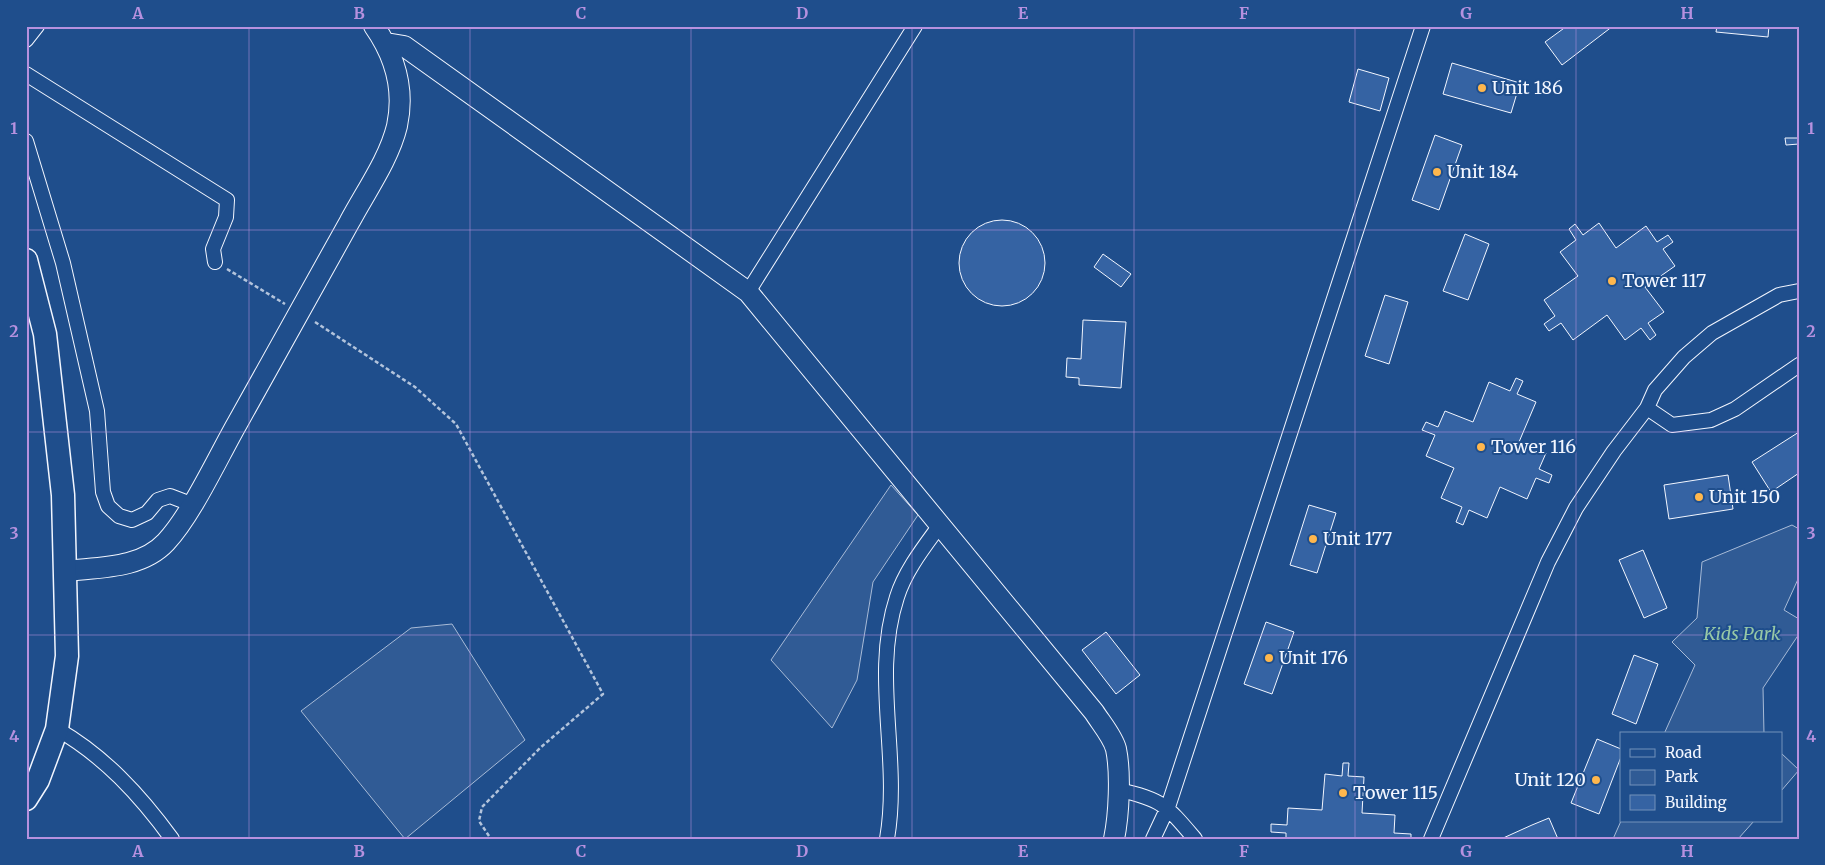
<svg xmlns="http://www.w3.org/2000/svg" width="1825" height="865" font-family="Merriweather,serif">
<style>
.green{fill:#305b95;stroke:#a8bbd7}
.building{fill:#3563a3;stroke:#f2f6ff}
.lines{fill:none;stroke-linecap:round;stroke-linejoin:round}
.street-casing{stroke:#f2f6ff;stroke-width:16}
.secondary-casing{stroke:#f2f6ff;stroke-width:22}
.primary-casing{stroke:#f2f6ff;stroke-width:25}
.path{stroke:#b3c4dc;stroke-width:2.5;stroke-dasharray:4 2.5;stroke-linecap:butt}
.street{stroke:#1f4e8c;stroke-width:14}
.secondary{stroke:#1f4e8c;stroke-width:20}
.primary{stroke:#1f4e8c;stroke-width:22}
.grid{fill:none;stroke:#b691df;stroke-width:1;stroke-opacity:0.55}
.poi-dot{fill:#ffb74d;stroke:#1f4e8c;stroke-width:2}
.labels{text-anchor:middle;stroke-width:4;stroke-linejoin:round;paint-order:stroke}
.poi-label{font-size:18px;fill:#f2f6ff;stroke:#1f4e8c;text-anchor:start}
.park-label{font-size:18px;font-style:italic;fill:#97c8a6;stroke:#1f4e8c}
.neatline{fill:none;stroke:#b691df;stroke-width:2}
.grid-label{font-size:16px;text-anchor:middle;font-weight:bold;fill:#b691df}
</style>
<rect width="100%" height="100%" fill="#1f4e8c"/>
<!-- green -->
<path class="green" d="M891 485 918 515 873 582 857 680 832 728 771 660Z
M1792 525 1799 529V577L1784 610 1799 619V634L1763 688 1764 734H1664L1695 665 1672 642 1697 618 1702 562Z
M452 624 525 740 405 839 301 711 411 628Z
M1781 753 1799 770 1781 791Z
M1621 821H1754L1738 839H1613Z"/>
<!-- building -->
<path class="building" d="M1567 26H1613L1562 65 1545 42Z
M1717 26H1769L1768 37 1716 32Z
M1452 63 1520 83 1511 113 1443 94Z
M1358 69 1389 78 1380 111 1349 102Z
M1435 135 1462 145 1439 210 1412 200Z
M1785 138H1799V144L1786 145Z
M959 263a43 43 0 1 1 86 0a43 43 0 1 1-86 0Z
M1599 223 1616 248 1646 226 1657 242 1668 235 1673 242 1663 249 1675 266 1645 287 1664 312 1648 323 1656 335 1650 340 1641 328 1625 340 1607 315 1573 340 1561 323 1549 331 1544 324 1555 316 1544 300 1578 276 1560 252 1576 240 1569 229 1575 224 1583 235Z
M1465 234 1489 244 1468 300 1443 291Z
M1103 254 1131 274 1121 287 1094 267Z
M1385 295 1408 302 1389 364 1365 356Z
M1083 320 1126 322 1121 388 1079 385V378L1066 377 1067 358 1081 359Z
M1516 378 1523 381 1517 394 1536 402 1519 442 1546 453 1539 469 1552 475 1549 483 1536 478 1527 499 1500 487 1487 518 1469 510 1463 525 1456 522 1462 507 1441 498 1454 468 1426 456 1435 435 1422 430 1426 422 1438 427 1445 411 1473 422 1489 382 1510 391Z
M1799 432V473L1771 492 1752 462Z
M1728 475 1733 509 1669 519 1664 485Z
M1309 505 1336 513 1317 573 1290 565Z
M1643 550 1667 608 1644 618 1619 560Z
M1266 622 1294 632 1272 694 1244 684Z
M1106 632 1140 675 1116 694 1082 650Z
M1634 655 1658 664 1636 724 1612 714Z
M1597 739 1621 749V757L1599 814 1571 803Z
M1343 763H1349L1348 776 1364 777 1362 813 1395 815 1394 833 1411 834V839H1286V833L1271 832V824L1287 825 1288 808 1322 810 1325 774 1342 776Z
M1549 818 1558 839H1501L1532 825Z"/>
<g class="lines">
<!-- street casing -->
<g class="street-casing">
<path id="street" d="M26 40 37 26
M26 74 227 200 226 217 213 249 215 262
M26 141 63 263 97 411 103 492 108 506 119 516 132 520 147 513 158 500 170 496 191 504
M748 292 915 26
M1647 408 1672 425 1711 420 1735 409 1799 365
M57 729C104 756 140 795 172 839
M1119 790C1162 799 1167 806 1195 839
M887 839C901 758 871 676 897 597 905 571 924 547 940 525
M1153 839 1168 807 1423 26
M1431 839 1548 562 1576 508 1614 451 1647 408 1655 390 1684 357 1712 333 1779 295 1799 291"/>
</g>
<!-- secondary casing -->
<g class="secondary-casing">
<path id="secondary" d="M386 43 404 46 748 292 1094 712C1101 723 1113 737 1116 749 1121 773 1119 815 1114 839
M66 571C99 567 141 569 166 542 192 514 218 457 238 422 276 355 313 288 350 221 366 191 389 159 397 126 405 89 395 56 374 26"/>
</g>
<!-- primary casing -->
<g class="primary-casing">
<path id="primary" d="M26 260 45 334 63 495 67 656 57 729 38 780 26 799"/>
</g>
<!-- path -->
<path class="path" d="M227 269 285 304
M315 322 415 387 456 424 603 694 540 748 482 807 479 821 491 839"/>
<!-- street -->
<use href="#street" class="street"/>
<!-- secondary -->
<use href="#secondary" class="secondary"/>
<!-- primary -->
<use href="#primary" class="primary"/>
</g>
<!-- grid -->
<path class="grid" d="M249 26V839M470 26V839M691 26V839M912 26V839M1134 26V839M1355 26V839M1576 26V839M26 230H1799M26 432H1799M26 635H1799"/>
<!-- markers -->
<g class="poi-dot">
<circle cx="1482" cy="88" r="5"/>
<circle cx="1437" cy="172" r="5"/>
<circle cx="1612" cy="281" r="5"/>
<circle cx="1481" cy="447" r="5"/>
<circle cx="1699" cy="497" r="5"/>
<circle cx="1313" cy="539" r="5"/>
<circle cx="1269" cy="658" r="5"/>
<circle cx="1596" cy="780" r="5"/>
<circle cx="1343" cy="793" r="5"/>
</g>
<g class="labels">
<!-- poi labels -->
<g class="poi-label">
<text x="1492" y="94">Unit 186</text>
<text x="1447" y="178">Unit 184</text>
<text x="1622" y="287">Tower 117</text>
<text x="1491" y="453">Tower 116</text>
<text x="1709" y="503">Unit 150</text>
<text x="1323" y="545">Unit 177</text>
<text x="1279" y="664">Unit 176</text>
<text x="1586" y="786" text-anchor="end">Unit 120</text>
<text x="1353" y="799">Tower 115</text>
</g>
<!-- park labels -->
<g class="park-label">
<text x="1742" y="640">Kids Park</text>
</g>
</g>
<!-- border -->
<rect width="1825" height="865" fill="none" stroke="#1f4e8c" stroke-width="55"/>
<!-- legend -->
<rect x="1620" y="732" width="162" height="90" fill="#1f4e8c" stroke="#7391ba"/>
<rect x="1630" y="749" width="25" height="8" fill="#1f4e8c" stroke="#7391ba"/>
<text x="1665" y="758" font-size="15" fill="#f2f6ff">Road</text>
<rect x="1630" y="770" width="25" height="15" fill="#305b95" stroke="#7391ba"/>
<text x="1665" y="782" font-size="15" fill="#f2f6ff">Park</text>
<rect x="1630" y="795" width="25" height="15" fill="#3563a3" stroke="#7391ba"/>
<text x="1665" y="808" font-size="15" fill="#f2f6ff">Building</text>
<rect x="28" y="28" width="1770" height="810" class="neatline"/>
<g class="grid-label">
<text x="138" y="19">A</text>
<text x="359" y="19">B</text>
<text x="581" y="19">C</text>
<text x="802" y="19">D</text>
<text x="1023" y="19">E</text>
<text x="1244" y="19">F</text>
<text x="1466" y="19">G</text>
<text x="1687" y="19">H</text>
<text x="14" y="134">1</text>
<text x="1811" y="134">1</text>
<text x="14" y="337">2</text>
<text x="1811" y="337">2</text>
<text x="14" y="539">3</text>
<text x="1811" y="539">3</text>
<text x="14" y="742">4</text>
<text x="1811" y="742">4</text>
<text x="138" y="857">A</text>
<text x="359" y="857">B</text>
<text x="581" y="857">C</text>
<text x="802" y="857">D</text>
<text x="1023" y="857">E</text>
<text x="1244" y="857">F</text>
<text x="1466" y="857">G</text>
<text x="1687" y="857">H</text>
</g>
</svg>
